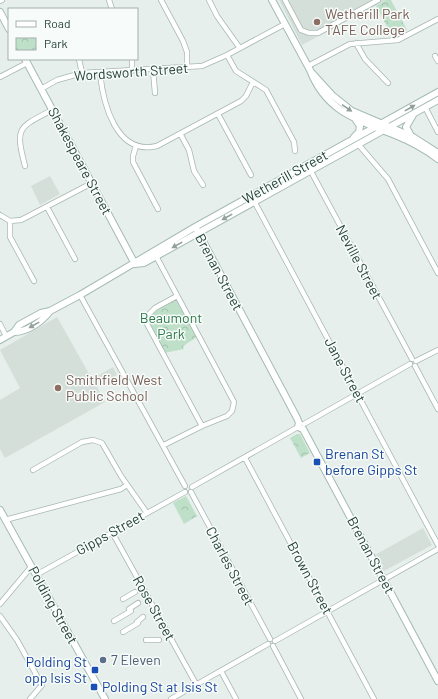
<svg xmlns="http://www.w3.org/2000/svg" width="438" height="699" font-family="Barlow,sans-serif">
<style>
.built{fill:#d4dfda}
.park{fill:url(#park-crowns)}
.lines{fill:none;stroke-linecap:round;stroke-linejoin:round}
.street-casing{stroke:#a8b8b2;stroke-width:6}
.secondary-casing{stroke:#a4bbb3;stroke-width:8}
.street{stroke:#fff;stroke-width:4.5}
.secondary{stroke:#fff;stroke-width:6}
.oneway{fill:#92a09c}
.education-dot{fill:#8d6e63;stroke:#f7fbf9;stroke-width:1.5}
.transit-dot{fill:#1a4fb4;stroke:#f7fbf9;stroke-width:1.5}
.service-dot{fill:#5c6f8a;stroke:#f7fbf9;stroke-width:1.5}
.labels{text-anchor:middle;stroke-width:3;stroke-linejoin:round;paint-order:stroke}
.education-label{font-size:14px;fill:#785e54;stroke:#f7fbf9;text-anchor:start}
.street-label{font-size:14px;fill:#24423a;stroke:#f7fbf9}
.park-label{font-size:14px;fill:#2d7a4b;stroke:#f7fbf9}
.transit-label{font-size:14px;fill:#164399;stroke:#f7fbf9;text-anchor:start}
.service-label{font-size:14px;fill:#4e5e75;stroke:#f7fbf9;text-anchor:start}
</style>
<defs>
<pattern id="park-crowns" width="20" height="18" patternUnits="userSpaceOnUse"><rect width="20" height="18" fill="#bfe0c8"/><path d="M2 6a3 3 0 1 1 6 0M12 15a3 3 0 1 1 6 0" fill="none" stroke="#a4c1ad"/></pattern>
</defs>
<rect width="100%" height="100%" fill="#e6efeb"/>
<!-- built -->
<path class="built" d="M279 0H386L302 45Z
M50 176 60 194 40 205 31 186Z
M57 317 92 379 113 367 117 375 97 387 105 402 5 458 0 449V400L20 388 0 350Z
M423 528 432 545 384 571 375 555Z"/>
<!-- park -->
<path class="park" d="M386 0H391L407 30 392 36 376 6Z
M174 300 178 302 197 337 183 346 184 349 164 353C147 322 140 318 174 300Z
M297 434H300L310 453 301 458 290 438Z
M186 496 197 516 184 524 173 503Z"/>
<g class="lines">
<!-- street casing -->
<g class="street-casing">
<path id="street" d="M109 0 112 9
M161 0 183 41 187 52V67
M209 0 217 16 239 47
M285 0 301 30 309 33H318L378 0
M0 1 2 0
M356 43 365 59 388 83
M227 55 236 71 266 90 294 142 295 151
M435 56 438 61
M79 59 82 73
M132 59V71
M308 66 350 44 398 40 438 19
M153 70 155 93
M100 73C103 103 116 156 157 146L241 101 246 96 253 82
M0 77 27 63
M41 89 57 80 82 73 202 66 227 55 285 24
M425 107 438 132
M218 114 251 175
M181 135 189 150 194 171 203 185
M358 144 388 179 438 273
M136 146 133 156V162L158 209
M307 164 412 359
M25 166C15 127 18 128 52 110
M253 199 438 545
M47 207 75 259
M0 215 10 221 21 220 92 183
M10 221V237L34 281
M156 256 234 402 232 411 227 416 202 426 164 445
M80 295 185 486
M177 296 155 308 146 317V322L202 426
M0 324 6 336
M416 361 438 350
M415 366 438 409
M304 424 410 364
M245 458 374 699
M33 470 82 442 93 440 102 443 121 476 147 513
M192 487 298 427
M191 492 270 639
M5 520 121 489 127 485
M112 532 196 684
M36 575 185 492
M123 599 135 592
M0 604 31 567
M129 609 138 603
M0 616 17 640 42 685 30 699
M114 621 131 611
M137 622 143 617
M123 632 138 623
M146 640H159
M275 641 438 549
M273 646 301 699
M221 671 236 699
M171 699 268 644"/>
</g>
<!-- secondary casing -->
<g class="secondary-casing">
<path id="secondary" d="M272 0 310 70C326 112 358 120 395 135 410 141 425 149 438 159
M0 12 9 29
M25 59 135 264
M312 73 332 95 352 111 413 137 438 153
M410 134 406 127 413 115
M354 137 359 132 360 126 356 120
M197 230 297 418 299 423 298 427 303 429
M135 264 144 263 438 100
M14 332C27 332 42 322 50 311
M0 340 14 332 19 325 41 313 50 311 80 295 195 227 438 92
M303 429 438 681
M0 510 105 699"/>
</g>
<!-- street -->
<use href="#street" class="street"/>
<!-- secondary -->
<use href="#secondary" class="secondary"/>
</g>
<!-- one-way arrows -->
<defs><path id="oneway-solid" d="M-6-.8H1V-3.2L6.5 0L1 3.2V.8H-6Z"/></defs>
<g class="oneway">
<use href="#oneway-solid" transform="translate(347 108) rotate(34)"/>
<use href="#oneway-solid" transform="translate(410 108) rotate(-29)"/>
<use href="#oneway-solid" transform="translate(227 217) rotate(151)"/>
<use href="#oneway-solid" transform="translate(177 245) rotate(151)"/>
<use href="#oneway-solid" transform="translate(34 325) rotate(151)"/>
</g>
<!-- markers -->
<g class="education-dot">
<circle cx="317" cy="22" r="4"/>
<circle cx="58" cy="388" r="4"/>
</g>
<g class="transit-dot">
<rect x="313" y="458" width="8" height="8" rx="2"/>
<rect x="91" y="666" width="8" height="8" rx="2"/>
<rect x="90" y="683" width="8" height="8" rx="2"/>
</g>
<circle class="service-dot" cx="103" cy="660" r="4"/>
<g class="labels">
<!-- education labels -->
<g class="education-label">
<text x="325" y="19">Wetherill Park<tspan x="325" dy="16">TAFE College</tspan></text>
<text x="66" y="385">Smithfield West<tspan x="66" dy="16">Public School</tspan></text>
</g>
<!-- street labels -->
<g class="street-label">
<text transform="translate(131 72) rotate(-4)" y="5">Wordsworth Street</text>
<text transform="translate(80 161) rotate(62)" y="5">Shakespeare Street</text>
<text transform="translate(285 177) rotate(-29)" y="5">Wetherill Street</text>
<text transform="translate(359 262) rotate(62)" y="5">Neville Street</text>
<text transform="translate(219 272) rotate(62)" y="5">Brenan Street</text>
<text transform="translate(345 370) rotate(62)" y="5">Jane Street</text>
<text transform="translate(110 533) rotate(-29)" y="5">Gipps Street</text>
<text transform="translate(371 555) rotate(62)" y="5">Brenan Street</text>
<text transform="translate(230 566) rotate(62)" y="5">Charles Street</text>
<text transform="translate(310 578) rotate(62)" y="5">Brown Street</text>
<text transform="translate(53 605) rotate(61)" y="5">Polding Street</text>
<text transform="translate(154 608) rotate(61)" y="5">Rose Street</text>
</g>
<!-- park labels -->
<g class="park-label">
<text x="171" y="323">Beaumont<tspan x="171" dy="16">Park</tspan></text>
</g>
<!-- transit labels -->
<g class="transit-label">
<text x="325" y="459">Brenan St<tspan x="325" dy="16">before Gipps St</tspan></text>
<text x="87" y="667" text-anchor="end">Polding St<tspan x="87" dy="16">opp Isis St</tspan></text>
<text x="102" y="692">Polding St at Isis St</text>
</g>
<!-- service labels -->
<g class="service-label">
<text x="111" y="665">7 Eleven</text>
</g>
</g>
<!-- legend -->
<rect x="8" y="8" width="130" height="52" fill="#f7fbf9" stroke="#a3b1ad"/>
<rect x="16" y="21" width="20" height="6" fill="#ffffff" stroke="#a3b1ad"/>
<text x="44" y="28" font-size="12" fill="#24423a">Road</text>
<rect x="16" y="38" width="20" height="12" fill="url(#park-crowns)" stroke="#a3b1ad"/>
<text x="44" y="48" font-size="12" fill="#24423a">Park</text>
</svg>
